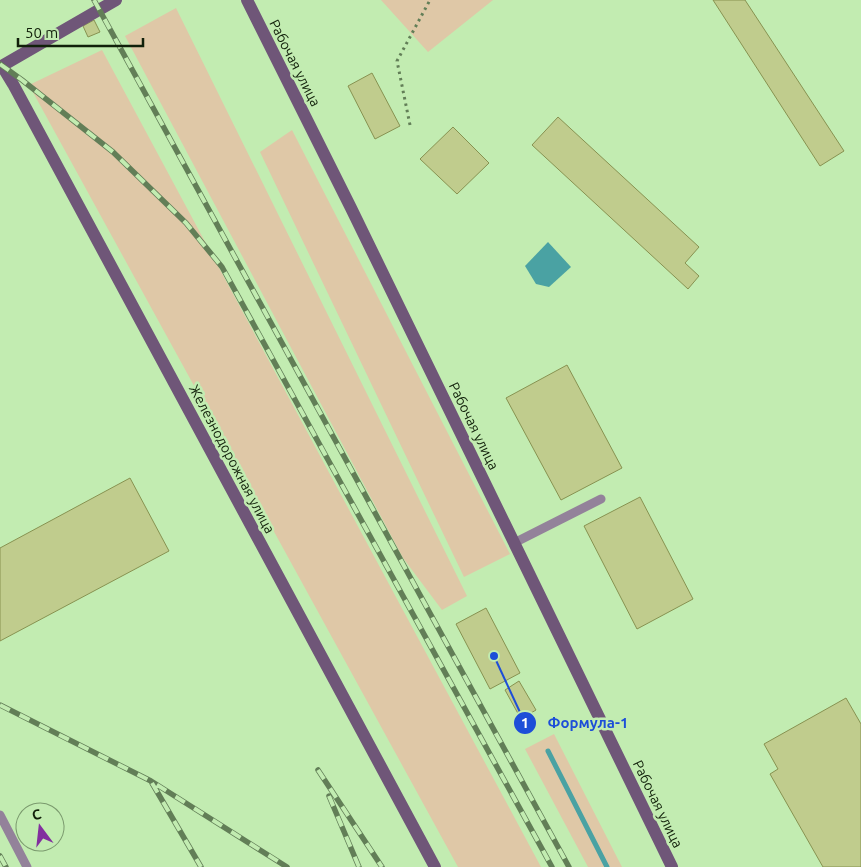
<svg xmlns="http://www.w3.org/2000/svg" width="861" height="867" font-family="Ubuntu,sans-serif">
<style>
.green{fill:#dfc8a7}
.water{fill:#4aa2a3}
.lines{fill:none;stroke-linecap:round;stroke-linejoin:round}
.stream{stroke:#4aa2a3;stroke-width:5}
.building{fill:#c0cc8d;stroke:#879251}
.path{stroke:#627e57;stroke-width:3;stroke-dasharray:2.5 4;stroke-linecap:butt}
.lane{stroke:#93829a;stroke-width:9}
.secondary{stroke:#6f5678;stroke-width:12}
.rail-casing{stroke:#627e57;stroke-width:5.5}
.rail{stroke:#c2ecb1;stroke-width:4;stroke-dasharray:11;stroke-linecap:butt}
.labels{text-anchor:middle;stroke-width:5;stroke-linejoin:round;paint-order:stroke}
.street-label{font-size:14px;fill:#11200a;stroke:#c2ecb1}
.leader{fill:none;stroke:#1d4ed8;stroke-width:2}
.callout-dot{fill:#1d4ed8;stroke:#c2ecb1;stroke-width:2}
.mark-label{font-size:15px;text-anchor:middle;font-weight:bold;fill:#fff}
.callout-label{font-size:15px;text-anchor:middle;font-weight:bold;fill:#1d4ed8;stroke:#c2ecb1;stroke-width:5;stroke-linejoin:round;paint-order:stroke}
</style>
<rect width="100%" height="100%" fill="#c2ecb1"/>
<!-- green -->
<path class="green" d="M381 0H493L428 52Z
M176 8 467 596 442 610 403 558 125 36Z
M102 50 541 867H458L29 85Z
M292 130 510 554 464 577 260 152Z
M554 734 622 867H588L525 749Z"/>
<!-- water -->
<path class="water" d="M548 242 571 267 549 287 536 284 525 266Z"/>
<g class="lines">
<!-- stream -->
<path class="stream" d="M548 751 607 867"/>
</g>
<!-- building -->
<path class="building" d="M713 0H745L844 151 820 166Z
M94 20 100 32 88 37 83 26Z
M372 73 400 126 375 139 348 86Z
M558 117 699 247 685 263 699 276 688 289 532 145Z
M453 127 489 163 457 194 420 159Z
M567 365 622 468 561 500 506 398Z
M130 478 169 551 0 641V548Z
M640 497 693 599 637 629 584 526Z
M486 608 520 673 490 689 456 624Z
M519 681 536 710 521 719 505 690Z
M846 698 861 724V867H823L770 774 778 769 764 744Z"/>
<g class="lines">
<!-- path -->
<path class="path" d="M410 125 397 61 430 0"/>
<!-- lane -->
<path class="lane" d="M514 543 601 499
M0 815 27 867"/>
<!-- secondary -->
<path class="secondary" d="M247 0 351 208 672 867
M2 66 13 84 435 867
M0 67 116 0"/>
<!-- rail casing -->
<g class="rail-casing">
<path id="rail" d="M94 0 569 867
M0 64 22 80 113 152 186 223 222 267 552 867
M0 705 151 781 287 867
M318 770 382 867
M152 783 201 867
M329 796 359 867
M0 856 6 867"/>
</g>
<!-- rail -->
<use href="#rail" class="rail"/>
</g>
<g class="labels">
<!-- street labels -->
<g class="street-label">
<text transform="translate(295 63) rotate(63)" y="5">Рабочая улица</text>
<text transform="translate(474 426) rotate(64)" y="5">Рабочая улица</text>
<text transform="translate(232 459) rotate(62)" y="5">Железнодорожная улица</text>
<text transform="translate(658 804) rotate(64)" y="5">Рабочая улица</text>
</g>
</g>
<!-- callouts -->
<path class="leader" d="M494 656L525 723"/>
<g class="callout-dot">
<circle cx="494" cy="656" r="5"/>
<circle cx="525" cy="723" r="12"/>
</g>
<g class="mark-label">
<text x="525" y="728">1</text>
</g>
<g class="callout-label">
<text x="588" y="728">Формула-1</text>
</g>
<!-- north arrow -->
<g transform="translate(40 827) rotate(345)"><circle r="24" fill="#c2ecb1" stroke="#7b9a6e"/>
<path d="M0-4L9 19L0 12L-9 19Z" fill="#822f9e"/>
<text y="-8" font-size="14" font-weight="bold" text-anchor="middle" fill="#11200a">С</text>
</g>
<!-- scale -->
<path d="M18 38v8h125v-8" fill="none" stroke="#11200a" stroke-width="2.5"/>
<text x="25" y="38" font-size="15" fill="#11200a" stroke="#c2ecb1" stroke-width="4" paint-order="stroke">50 m</text>
</svg>
